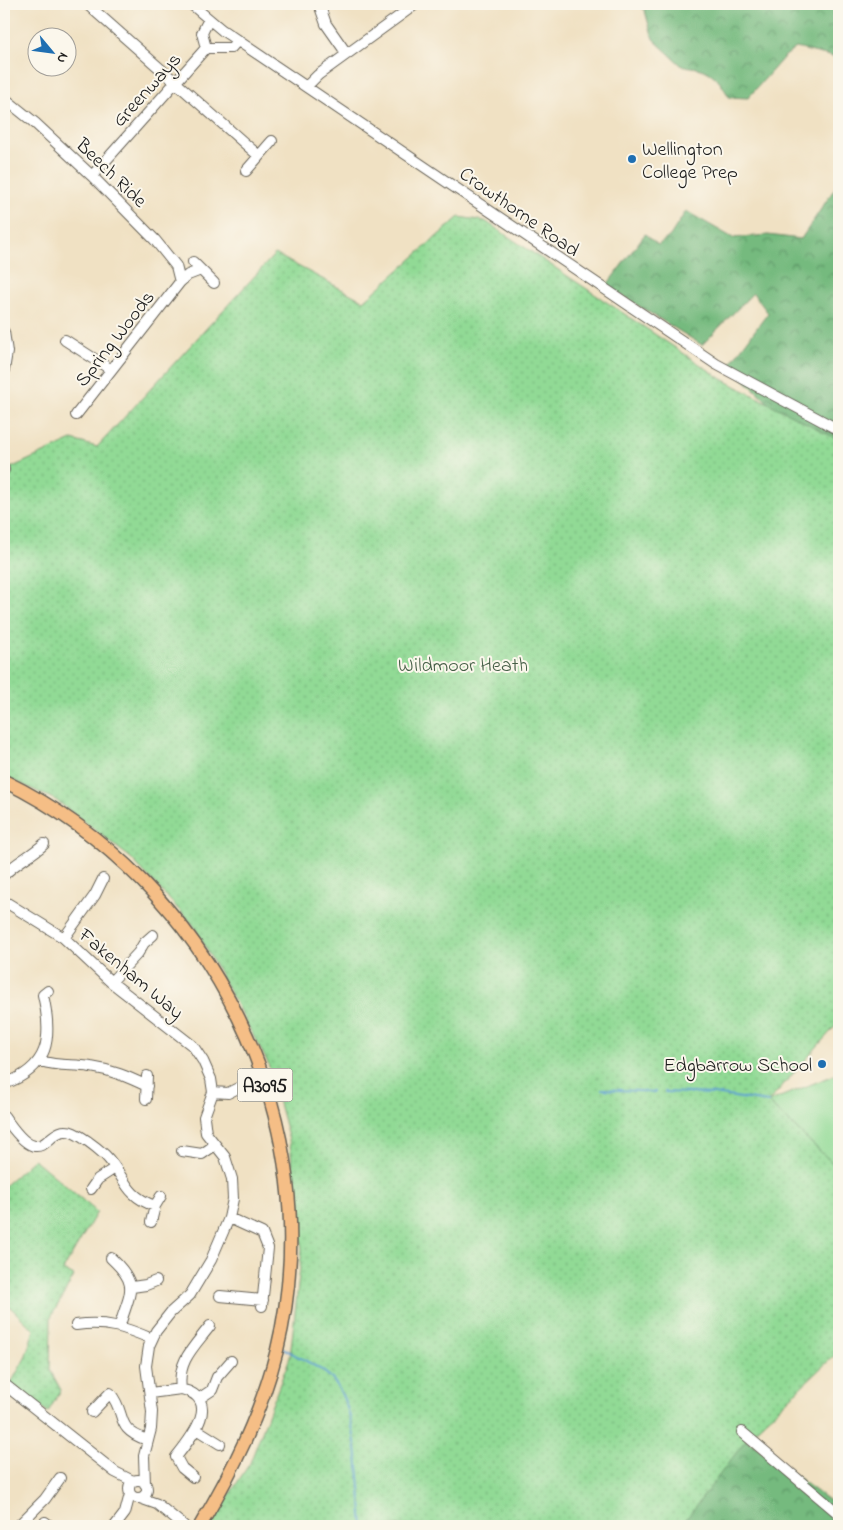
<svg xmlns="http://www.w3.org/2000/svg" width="843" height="1530" font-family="'Indie Flower',sans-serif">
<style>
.forest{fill:url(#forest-crowns);stroke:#486b4d}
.park{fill:url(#park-dots);stroke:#567b58}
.pitch{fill:#91da95;stroke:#567b58}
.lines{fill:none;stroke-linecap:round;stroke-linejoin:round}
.stream{stroke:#5da0d1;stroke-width:2}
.minor-casing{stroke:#666156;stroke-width:12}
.major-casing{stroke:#666156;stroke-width:15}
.minor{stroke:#fff;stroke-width:10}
.major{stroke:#f5be86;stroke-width:12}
.poi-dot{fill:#1f6fb2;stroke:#fbf7ec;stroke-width:2}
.labels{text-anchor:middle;stroke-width:4;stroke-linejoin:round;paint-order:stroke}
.shield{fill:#fbf7ec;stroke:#5f5e5a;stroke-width:1}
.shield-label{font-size:19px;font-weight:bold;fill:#1c1c1c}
.street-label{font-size:20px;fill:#1c1c1c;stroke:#fbf7ec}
.poi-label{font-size:20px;fill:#1c1c1c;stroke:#fbf7ec;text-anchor:start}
.park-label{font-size:20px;fill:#455e46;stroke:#fbf7ec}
</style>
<defs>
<pattern id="forest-crowns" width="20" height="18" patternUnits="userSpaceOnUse" patternTransform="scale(1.25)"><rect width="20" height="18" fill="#74ba7e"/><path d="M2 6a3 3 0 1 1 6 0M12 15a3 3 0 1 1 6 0" fill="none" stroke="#5e9666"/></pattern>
<pattern id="park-dots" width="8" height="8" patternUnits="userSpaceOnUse" patternTransform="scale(1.25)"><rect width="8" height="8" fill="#91da95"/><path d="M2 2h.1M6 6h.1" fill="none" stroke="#7cba80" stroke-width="1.8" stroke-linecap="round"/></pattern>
</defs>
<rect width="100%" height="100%" fill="#fbf7ec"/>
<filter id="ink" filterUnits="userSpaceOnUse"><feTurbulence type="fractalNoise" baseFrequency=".02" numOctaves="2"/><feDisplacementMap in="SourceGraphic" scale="10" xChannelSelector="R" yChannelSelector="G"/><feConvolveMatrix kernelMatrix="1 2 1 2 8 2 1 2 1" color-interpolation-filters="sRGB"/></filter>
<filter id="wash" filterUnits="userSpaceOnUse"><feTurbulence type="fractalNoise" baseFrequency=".0096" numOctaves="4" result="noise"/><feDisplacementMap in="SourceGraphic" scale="20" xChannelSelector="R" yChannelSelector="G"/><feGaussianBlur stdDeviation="1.12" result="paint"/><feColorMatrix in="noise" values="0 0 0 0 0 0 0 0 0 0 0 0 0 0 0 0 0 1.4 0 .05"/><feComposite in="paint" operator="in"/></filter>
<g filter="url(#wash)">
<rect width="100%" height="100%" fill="#f0e1c3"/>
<!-- forest -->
<path class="forest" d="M639 4H839V58L796 48 784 57 748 98 729 97C716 74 709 68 682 66L653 39 645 11Z
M839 182V539L782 416 729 365 768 313 753 293 702 345 606 286 645 234 658 245 670 236 686 211 733 238 768 235 801 239Z
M688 1396 839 1508V1526H586Z"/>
<!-- park -->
<path class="park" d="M459 217 485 221 722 379 839 440V1022L768 1102 839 1169V1351L748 1437 681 1526H209L250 1463 290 1357 302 1250 290 1144 268 1063 194 926 131 858 56 800 4 776V471L72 440 97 447 275 254 364 301Z
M34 1159 97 1212 63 1270 74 1276 51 1317 50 1370 61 1390 48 1412 10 1385 25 1358 34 1330 4 1301V1186Z"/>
<!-- pitch -->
<path class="pitch" d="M839 1073V1169L768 1102Z"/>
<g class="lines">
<!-- stream -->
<path class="stream" d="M602 1089 656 1092
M665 1092 714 1094 768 1102
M283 1348C297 1357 317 1365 329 1376 359 1404 359 1486 363 1526"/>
</g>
</g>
<g filter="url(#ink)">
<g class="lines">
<!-- minor casing -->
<g class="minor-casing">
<path id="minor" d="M87 4 259 156
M191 4 222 30 716 364 839 430
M319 4 326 24 347 54
M206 48 202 33 209 19
M307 86 318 75 416 4
M4 98 35 123 92 176 155 240 176 266 180 282
M246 171 272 141
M92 176 206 48H231L238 40
M193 262 214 283
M4 332 7 352 4 370
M65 340 110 369
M76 415 180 282 188 275 201 270
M4 469V470
M4 875C16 862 31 856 44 844
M4 901 64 938 111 982 193 1046 203 1061 211 1079 213 1092 204 1117 206 1133 225 1157 232 1179 233 1199 229 1218 211 1260 190 1295 171 1312 156 1331 149 1346 146 1366 152 1412 151 1429 144 1456 145 1484
M64 938 95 895 103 879
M111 982 138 953 144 943 153 935
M41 1061C59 1067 73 1064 91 1067 112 1070 128 1077 147 1086
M4 1084C49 1068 53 1039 43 995L48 991
M213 1092 228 1093 240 1087
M146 1099 147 1076
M4 1116C47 1180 44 1120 74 1133 85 1138 96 1147 105 1155 126 1176 123 1195 155 1206L161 1196
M182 1151 202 1154 215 1145
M91 1189 98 1179 115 1168
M229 1218 262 1233 268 1248 262 1306
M151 1222 155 1206
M111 1258C140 1285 130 1291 120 1325
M132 1287 146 1285 156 1281
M220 1296 263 1300
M76 1325C107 1321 124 1327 152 1339
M4 1384 115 1472 133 1481
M150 1393 181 1389
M200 1398 212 1390 217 1377 231 1361
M92 1412 110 1393C128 1415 113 1428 147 1440
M196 1429 220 1444
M742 1432 839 1514
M193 1477 182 1468 176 1457C192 1437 223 1399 181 1389 177 1361 194 1347 210 1326
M129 1489a9 9 0 1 1 18 0a9 9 0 1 1-18 0Z
M140 1498 157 1504 184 1526
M45 1522 50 1526
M18 1526 45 1499 60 1478
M115 1526 125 1513 130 1494"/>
</g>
<!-- major casing -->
<g class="major-casing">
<path id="major" d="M4 781C211 882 332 1123 277 1350 261 1414 233 1470 200 1526"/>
</g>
<!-- minor -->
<use href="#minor" class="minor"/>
<!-- major -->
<use href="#major" class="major"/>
</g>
</g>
<!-- markers -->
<g class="poi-dot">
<circle cx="632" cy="159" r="5"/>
<circle cx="822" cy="1064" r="5"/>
</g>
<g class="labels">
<!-- shield labels -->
<rect class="shield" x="237.5" y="1068.5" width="55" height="33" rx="4"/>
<g class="shield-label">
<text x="265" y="1092">A3095</text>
</g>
<!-- street labels -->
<g class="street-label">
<text transform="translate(146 89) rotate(-48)" y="7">Greenways</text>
<text transform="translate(112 172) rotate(44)" y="7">Beech Ride</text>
<text transform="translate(520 211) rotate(35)" y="7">Crowthorne Road</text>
<text transform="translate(114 338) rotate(-52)" y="7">Spring Woods</text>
<text transform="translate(132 973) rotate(40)" y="7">Fakenham Way</text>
</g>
<!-- poi labels -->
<g class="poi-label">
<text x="642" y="155">Wellington<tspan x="642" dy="23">College Prep</tspan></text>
<text x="812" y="1071" text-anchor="end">Edgbarrow School</text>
</g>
<!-- park labels -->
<g class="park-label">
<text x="463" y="671">Wildmoor Heath</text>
</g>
</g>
<!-- margin -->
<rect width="843" height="1530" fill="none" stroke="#fbf7ec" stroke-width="20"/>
<!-- north arrow -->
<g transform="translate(52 52) rotate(119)"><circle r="24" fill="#fbf7ec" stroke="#a29f99"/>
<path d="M0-4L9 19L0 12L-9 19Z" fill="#1f6fb2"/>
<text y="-8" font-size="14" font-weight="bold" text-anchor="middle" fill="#1c1c1c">N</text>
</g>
</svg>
